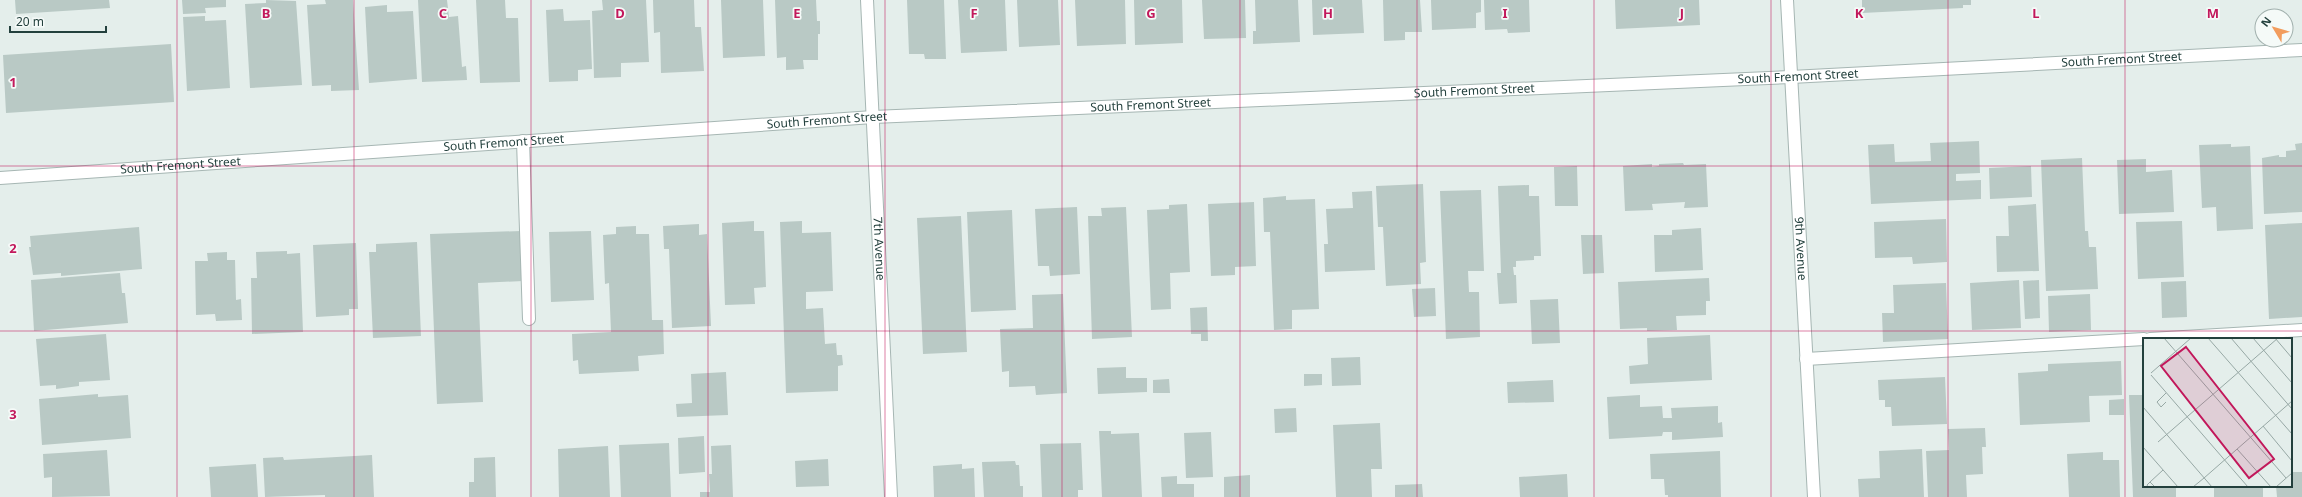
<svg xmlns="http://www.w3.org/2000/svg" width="2302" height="497" font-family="'Noto Sans',sans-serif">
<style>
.building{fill:#b9c9c5}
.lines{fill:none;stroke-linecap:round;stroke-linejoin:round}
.lane-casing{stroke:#a6b6b3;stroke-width:14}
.street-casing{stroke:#a6b6b3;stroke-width:14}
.lane{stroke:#fff;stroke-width:12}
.street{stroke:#fff;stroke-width:12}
.grid{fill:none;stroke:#c2185b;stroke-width:1;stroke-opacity:0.55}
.labels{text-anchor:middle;stroke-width:3.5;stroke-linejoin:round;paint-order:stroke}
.street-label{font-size:12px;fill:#23403d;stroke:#f5faf8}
.inset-road{fill:none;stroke:#97a8a5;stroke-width:1}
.view{fill:#c2185b;fill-opacity:0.15;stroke:#c2185b;stroke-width:2}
.inset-edge{fill:none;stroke:#23403d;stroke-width:2}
.grid-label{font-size:13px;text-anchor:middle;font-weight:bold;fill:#c2185b;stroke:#f5faf8;stroke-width:3.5;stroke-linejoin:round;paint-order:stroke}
</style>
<rect width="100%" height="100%" fill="#e4eeeb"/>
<!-- building -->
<path class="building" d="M15 0H109L110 8 16 14Z
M182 0H226V7L205 8 206 13 183 14Z
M266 0 296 1 302 85 250 88 245 4 266 3Z
M325 0H353L359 90 331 91V85L312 86 307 5 326 4Z
M418 0H447L449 17 458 16 462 67 466 66 467 80 422 82Z
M476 0H505L506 18H518L520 82 480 83Z
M602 0H646L649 62 621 63V77L594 78 592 11 603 10Z
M653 0H694L695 27H701L704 71 661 73 660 32 654 33Z
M721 0H763L765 56 723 58Z
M775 0H816L817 21H820V34H818V60H803L804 69 786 70V57L777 58Z
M907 0H944L946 59H925L924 54H909Z
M958 0H1005L1007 51 961 53Z
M1017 0H1058L1060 45 1019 47Z
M1075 0H1125L1126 44 1077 46Z
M1134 0H1182L1183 43 1135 45Z
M1202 0H1245L1246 38 1204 39Z
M1255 0H1298L1300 42 1253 44V31H1256Z
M1312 0H1362L1364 33 1313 35Z
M1383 0H1420L1422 32H1405V40L1384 41Z
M1431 0H1481V12L1476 13V28L1432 30Z
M1484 0H1529L1530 32 1508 33 1507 29 1485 30Z
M1615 0H1699L1700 25 1616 29Z
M1862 0H1971V5H1963V8L1862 13Z
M387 5V12L413 11 417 79 369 83 365 7Z
M563 9 564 21 590 20 592 69 578 70V81L549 82 546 10Z
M205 16V21L226 20 230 88 187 91 183 17Z
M171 44 174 102 6 113 3 55Z
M1979 141 1980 173 1956 174V181L1981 180V199L1871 204 1868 145 1894 144 1895 162 1931 161 1930 143Z
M2302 143V212L2264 214 2262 158 2279 155V157H2286V151L2296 150 2295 144Z
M2231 144V147L2250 146 2253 229 2217 231 2216 207 2202 208 2199 145Z
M2082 158 2085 231H2088L2089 247H2096L2098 289 2046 291 2041 160Z
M2146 159V172L2172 170 2174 212 2119 214 2117 160Z
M1683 163 1684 165 1706 164 1708 207 1684 208 1685 202 1652 204 1653 210 1625 211 1623 166 1652 164V167L1659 166V164Z
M1577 166 1578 206H1555L1554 167Z
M2031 166 2032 197 1990 199 1989 168Z
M1423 184 1426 262 1420 263 1421 284 1386 286 1383 227H1378L1376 186Z
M1529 185V196H1539L1541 256H1534V260L1516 261V267H1513L1514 275H1516L1517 303 1499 304 1497 273H1501L1498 186Z
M1481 190 1484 271H1468L1469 292H1479L1480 337 1446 339 1440 191Z
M1372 191 1375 270 1325 272 1324 244H1328L1326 209 1353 208 1352 192Z
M1286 196V200L1315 199 1319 309 1292 310V329L1274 330 1270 232H1264L1263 198Z
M1254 202 1256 266 1235 267V275L1211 276 1208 204Z
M1187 204 1190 272 1170 273 1171 309 1151 310 1147 210 1169 209V205Z
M2036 204 2039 271 1997 272 1996 236H2009L2008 206Z
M1077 207 1080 274 1050 276 1049 266H1038L1035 209Z
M1126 207 1132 337 1092 339 1088 216H1102L1101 208Z
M1012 210 1016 310 971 312 967 212Z
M961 216 967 352 923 354 917 218Z
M1946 219 1947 262 1913 264 1912 257 1875 258 1874 222Z
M754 221V231H764L766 287 754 288 755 304 725 305 722 223Z
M802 221V233L831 232 833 291 806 292V309L823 308 825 344 836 343 837 355H842L843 365 838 366V391L786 393 780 222Z
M2182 221 2184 277 2138 279 2136 222Z
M2302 223V317L2269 319 2265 225Z
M699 224V235L707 234 711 326 672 328 669 249H664L663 226Z
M636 226V234H649L652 320H663L664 354 638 356 639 371 579 374 578 360 573 361 572 334 611 332 609 283 605 284 603 235 616 234V227Z
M139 227 142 269 61 276V273L33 275 29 247H31L30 236Z
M1701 228 1703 270 1655 272 1654 235H1672V230Z
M521 231 523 281 478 283 483 402 437 404 430 234Z
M591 231 594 300 551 302 549 232Z
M1581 235H1602L1604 273 1583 274Z
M417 242 421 336 373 338 369 252H376V244Z
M356 243 358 309H349V315L316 317 313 245Z
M287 251V254L300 253 303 332 252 334 251 278H257L256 252Z
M227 252V260H235L236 300 241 299 242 320 216 321 215 314 196 315 195 261H208L207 253Z
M120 273 122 293H125L128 323 34 331 31 280Z
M1709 278 1710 301H1706V315L1676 316 1677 330 1647 331V328L1620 329 1618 282Z
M2019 280 2021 328 1972 330 1970 283Z
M2039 280 2040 318 2025 319 2023 281Z
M2186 281 2187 317 2162 318 2161 282Z
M1946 283 1948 339 1883 342 1882 313H1894L1893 285Z
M1435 288 1436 316 1414 317 1412 289Z
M1063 294 1067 393 1036 395 1035 386 1009 387V371L1002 372 1000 329 1033 328 1032 295Z
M2090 294 2091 330 2049 332 2048 296Z
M1558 299 1560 343 1532 344 1530 300Z
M1207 307 1208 341H1201V334H1191L1190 308Z
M106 334 110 380 79 382V386L56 389V385L40 386 36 339Z
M1710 335 1712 380 1630 384 1629 366 1648 364 1647 338Z
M1360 357 1361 385 1332 386 1331 358Z
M2121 361 2122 395 2089 396 2090 422 2020 425 2018 373 2048 371V364Z
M1126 367V378H1147V392L1098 394 1097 368Z
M726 372 728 415 677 417 676 404 692 403 691 374Z
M1304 374H1322V385L1304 386Z
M1945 377 1947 424 1892 426 1891 407H1885V400H1879L1878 380Z
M1169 379 1170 393H1153V380Z
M1553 380 1554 402 1508 403 1507 382Z
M98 394V397L128 395 131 438 42 445 39 399Z
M1640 395V407L1662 406 1663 418H1672L1671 408 1718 406V423L1722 422 1723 437 1672 440V432H1663L1662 436 1609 439 1607 397Z
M2129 395H2144V486H2176V497H2133Z
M2124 399V415H2109V400Z
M1296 408 1297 432 1275 433 1274 409Z
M1380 423 1382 469H1371L1372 497H1336L1333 425Z
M1985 428 1986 447H1982L1983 474 1966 475 1967 497H1928L1926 451 1949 450 1948 429Z
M1099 431H1111V434L1139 433 1142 497H1102Z
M1211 432 1213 477 1186 478 1184 433Z
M704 436 705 472 679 474 678 438Z
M669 443 671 497H621L619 445Z
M1081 443 1083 490H1078V497H1042L1040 444Z
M731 445 733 497H700V492H710L709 474H712L711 446Z
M608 446 610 497H559L558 449Z
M1922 449 1924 497H1859L1858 479 1880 478 1879 451Z
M107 450 110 496 52 497V477L44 478 43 454Z
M1720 451 1721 497H1668V495H1665L1664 479H1651L1650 454Z
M2103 452V460H2119L2120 497H2069L2067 454Z
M372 455 374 497H325V495L265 497 263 458 283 457 284 460Z
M495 457 496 497H469V482H474V458Z
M828 459 829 486 796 487 795 461Z
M1015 461 1016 465H1019L1020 486H1023V497H984L982 462Z
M256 464 258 497H211L209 467Z
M962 464V469L974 468 975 497H934L933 466Z
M2291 472H2302V497H2277L2276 486H2291Z
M1567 474 1568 497H1520L1519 477Z
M1250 475V497H1224V477Z
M1177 476V484H1194V497H1162L1161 477Z
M1422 484 1423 497H1395V485Z
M2214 486H2263V497H2214Z"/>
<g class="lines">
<!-- lane casing -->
<g class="lane-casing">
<path id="lane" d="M523 141 529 319
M2150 339 2302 330
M1806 359 2144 339"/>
</g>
<!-- street casing -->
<g class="street-casing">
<g id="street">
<path id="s1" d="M867 0 891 497"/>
<path id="s2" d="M1787 0 1814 497"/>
<path id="s3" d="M0 178 873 117 1791 77 2302 50"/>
</g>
</g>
<!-- lane -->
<use href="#lane" class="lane"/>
<!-- street -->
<use href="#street" class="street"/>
</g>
<!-- grid -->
<path class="grid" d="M177 0V497M354 0V497M531 0V497M708 0V497M885 0V497M1062 0V497M1240 0V497M1417 0V497M1594 0V497M1771 0V497M1948 0V497M2125 0V497M0 166H2302M0 331H2302"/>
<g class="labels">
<!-- street labels -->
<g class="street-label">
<text dy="4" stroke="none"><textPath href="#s3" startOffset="2125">South Fremont Street</textPath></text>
<text dy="4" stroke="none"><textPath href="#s3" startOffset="1801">South Fremont Street</textPath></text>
<text dy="4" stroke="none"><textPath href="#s3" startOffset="1477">South Fremont Street</textPath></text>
<text dy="4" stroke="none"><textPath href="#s3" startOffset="1153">South Fremont Street</textPath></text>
<text dy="4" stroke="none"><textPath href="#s3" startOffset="829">South Fremont Street</textPath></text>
<text dy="4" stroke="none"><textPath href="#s3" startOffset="505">South Fremont Street</textPath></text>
<text dy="4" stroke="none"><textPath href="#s3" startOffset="181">South Fremont Street</textPath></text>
<text dy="4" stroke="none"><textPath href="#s1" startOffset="249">7th Avenue</textPath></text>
<text dy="4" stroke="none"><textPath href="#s2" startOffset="249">9th Avenue</textPath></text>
</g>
</g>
<!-- overview -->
<g transform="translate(2143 338)">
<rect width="149" height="149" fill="#e4eeeb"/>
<path class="inset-road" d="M21 0 143 140M65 0 149 96M88 0 149 71M110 0 149 45M132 0 149 20M8 35 48 0M8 37 105 149M23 55 14 64 18 69 23 64M0 69 69 149M120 88 149 123M15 104 135 0M0 109 35 149M94 111 128 149M61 140 149 63M7 144 20 132M5 149 4 147 7 144 12 149M50 149 61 140M133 149 149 135"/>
<path class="view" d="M43 9 131 121 106 140 18 28Z"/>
<rect width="149" height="149" class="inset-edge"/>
</g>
<g class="grid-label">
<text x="266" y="18">B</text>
<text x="443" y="18">C</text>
<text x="620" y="18">D</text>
<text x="797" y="18">E</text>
<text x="974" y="18">F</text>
<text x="1151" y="18">G</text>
<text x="1328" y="18">H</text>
<text x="1505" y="18">I</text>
<text x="1682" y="18">J</text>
<text x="1859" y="18">K</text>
<text x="2036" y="18">L</text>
<text x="2213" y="18">M</text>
<text x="13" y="87">1</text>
<text x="13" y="253">2</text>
<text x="13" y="419">3</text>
</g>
<!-- north arrow -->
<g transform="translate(2274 28) rotate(308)"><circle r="19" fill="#f5faf8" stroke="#a1b0ad"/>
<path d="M0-3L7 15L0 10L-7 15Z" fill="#f29c5d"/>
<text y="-6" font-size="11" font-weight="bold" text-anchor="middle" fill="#23403d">N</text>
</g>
<!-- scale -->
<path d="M10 26v6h96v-6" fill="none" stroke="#23403d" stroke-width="2"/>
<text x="16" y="26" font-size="12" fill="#23403d" stroke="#f5faf8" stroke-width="3" paint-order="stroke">20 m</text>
</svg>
